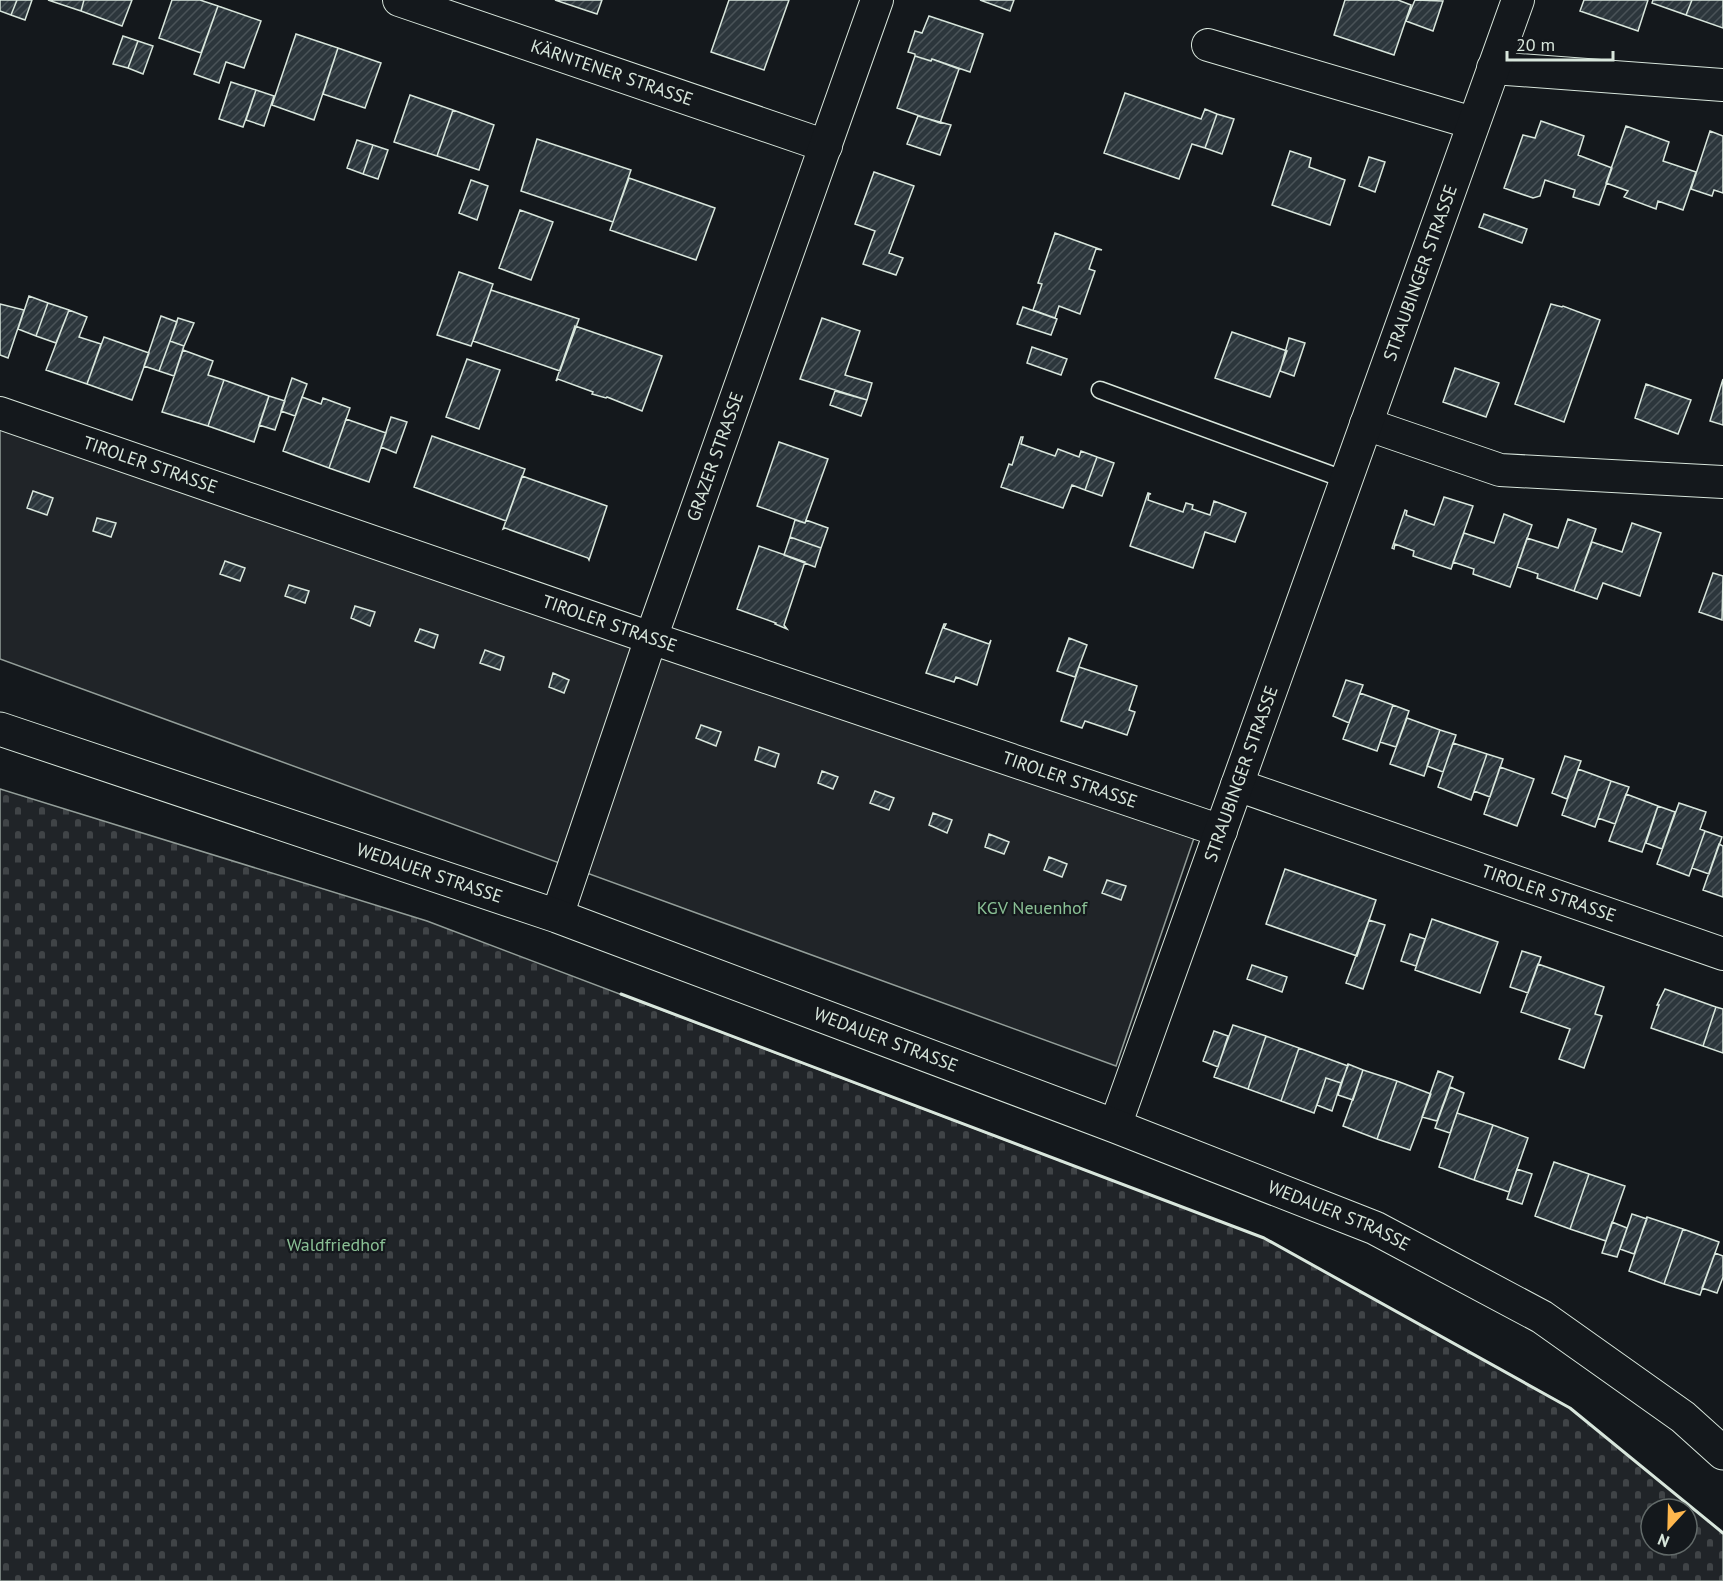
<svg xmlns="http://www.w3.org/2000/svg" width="1723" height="1581" font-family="'PT Sans',sans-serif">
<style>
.green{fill:#202428;stroke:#939e99;stroke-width:1.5}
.cemetery{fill:url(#cemetery-stones);stroke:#939e99;stroke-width:1.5;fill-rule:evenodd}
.building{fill:url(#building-hatch);stroke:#d8e6dc;stroke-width:1.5}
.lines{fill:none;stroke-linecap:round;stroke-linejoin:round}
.lane-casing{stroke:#d8e6dc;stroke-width:19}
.street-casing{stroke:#d8e6dc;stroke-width:34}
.secondary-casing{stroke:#d8e6dc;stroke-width:35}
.lane{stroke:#14181c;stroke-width:16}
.street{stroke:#14181c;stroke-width:32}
.secondary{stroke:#14181c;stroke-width:33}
.wall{stroke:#d8e6dc;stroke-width:3}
.labels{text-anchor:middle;stroke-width:4.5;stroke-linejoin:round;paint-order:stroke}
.street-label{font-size:18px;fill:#d8e6dc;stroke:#14181c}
.park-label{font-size:18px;fill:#8ac095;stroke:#14181c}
</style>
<defs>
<pattern id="cemetery-stones" width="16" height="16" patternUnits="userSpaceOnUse" patternTransform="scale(1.5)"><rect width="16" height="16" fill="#202428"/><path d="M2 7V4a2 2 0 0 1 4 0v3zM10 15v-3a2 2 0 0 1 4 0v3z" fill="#404447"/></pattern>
<pattern id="building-hatch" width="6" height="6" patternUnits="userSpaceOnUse" patternTransform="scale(1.5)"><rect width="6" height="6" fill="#2c363c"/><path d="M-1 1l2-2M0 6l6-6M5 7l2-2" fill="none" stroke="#4a5358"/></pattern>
</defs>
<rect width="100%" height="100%" fill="#14181c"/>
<!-- green -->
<path class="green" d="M0 427 1194 838 1116 1066 0 659Z"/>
<!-- cemetery -->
<path class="cemetery" d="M0 789 427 921 1264 1238 1570 1408 1723 1533V1581H0ZM1651 1509H1687V1545H1651Z"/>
<!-- building -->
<path class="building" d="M0 0H17L11 15 0 11Z
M17 0H32L25 20 11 15Z
M48 0H84L81 11Z
M84 0H132L122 26 81 11Z
M172 0H200L218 6 201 53 159 38Z
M555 0H602L597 14Z
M729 0H789L764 70 711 52Z
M980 0H1014L1010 11Z
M1345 0H1398L1411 5 1394 55 1334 35Z
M1415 0 1443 1 1433 31 1406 21Z
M1584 0H1648L1638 31 1580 11Z
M1653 0H1692L1686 15 1652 3Z
M1692 0H1723V28L1686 15Z
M218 6 261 21 244 68 226 62 219 83 194 74Z
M929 16 983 34 970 72 932 59 931 61 915 56V54L908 52 915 31 922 33Z
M296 34 338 48 314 120 272 105Z
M123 36 138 41 128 68 113 64Z
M138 41 153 46 143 74 128 68Z
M338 48 381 63 365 108 323 94Z
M915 56 931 61 932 59 959 69 940 123 897 108Z
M231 82 256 90 243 127 219 119Z
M256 90 274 96 264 126 246 120Z
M1125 93 1201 119 1205 109 1217 114 1205 148 1192 144 1179 179 1104 153Z
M410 95 453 110 437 156 394 142Z
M453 110 494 125 479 170 437 156Z
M1217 114 1234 119 1222 154 1205 148Z
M918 116 951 125 940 155 907 144Z
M1541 121 1584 136 1578 155 1612 168 1599 205 1573 197 1575 190 1545 180 1540 196 1533 198 1504 188 1523 135 1535 138Z
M1626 126 1669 142 1663 161 1696 172 1683 210 1658 201 1656 209 1624 197 1628 191 1606 183Z
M1710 131 1723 136V193L1714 190 1712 196 1691 189Z
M537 139 631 170 613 222 521 191Z
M357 140 373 145 363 174 347 168Z
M373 145 388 150 378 179 363 174Z
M1290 151 1311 158 1309 167 1345 180 1330 225 1272 205Z
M1369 157 1385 162 1375 192 1359 186Z
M874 172 914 186 889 253 903 258 896 275 863 264 875 231 855 224Z
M629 178 715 208 696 260 610 230Z
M471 180 488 186 477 220 459 213Z
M520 210 553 222 531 280 499 268Z
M1484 214 1527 229 1522 243 1479 227Z
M1055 233 1102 250 1096 249 1089 269 1095 271 1080 314 1059 306 1055 318 1033 310 1042 284 1038 283Z
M459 272 493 284 471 346 437 335Z
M491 290 579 319 560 371 473 341Z
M29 296 48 303 36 336 18 329Z
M48 303 69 310 56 343 36 336Z
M0 304 24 310 8 358 0 355Z
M1551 304 1562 307 1563 306 1600 320 1564 422 1515 404Z
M1023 307 1057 319 1051 335 1017 324Z
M69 310 87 317 79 337 101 344 87 384 46 370Z
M161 316 177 322 159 371 144 366Z
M178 318 194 323 184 346 170 341Z
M822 318 860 331 845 375 872 383 867 400 800 379Z
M575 326 662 356 642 411 607 397 606 398 592 394 593 392 558 379 556 381Z
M1232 332 1287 351 1270 397 1215 378Z
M104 337 149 353 132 400 87 384Z
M1289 338 1305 343 1294 376 1280 371Z
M170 341 184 346 174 376 159 371Z
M1032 347 1067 359 1061 375 1027 363Z
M183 350 213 361 208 375 224 380 208 426 162 412Z
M467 359 500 370 479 429 446 417Z
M1455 368 1499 383 1486 417 1443 402Z
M292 378 307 384 295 416 281 411Z
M1723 379V425L1710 421Z
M224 380 269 396 254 442 208 426Z
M1646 384 1691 400 1678 434 1635 418Z
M835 391 867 400 861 416 830 405Z
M269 396 285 401 275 430 259 425Z
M302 397 321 404 323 398 350 408 329 468 283 451Z
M391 417 407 422 396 453 381 447Z
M346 419 386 433 369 482 329 468Z
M432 436 525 469 506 521 414 487Z
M1021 437H1023L1021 444 1055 456 1058 449 1079 457 1081 451 1097 457 1085 490 1072 485 1063 508 1001 487 1009 464 1012 465Z
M779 442 828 459 805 523 757 506Z
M1097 457 1114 463 1102 496 1085 490Z
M522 476 607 506 589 560 588 558 505 528 503 529Z
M33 491 53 498 47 515 27 508Z
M1148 493 1151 494H1149L1148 500 1183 512 1186 503 1193 505 1192 509 1210 515 1214 501 1246 513 1235 542 1205 532 1193 568 1130 546Z
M1444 497 1473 506 1451 569 1413 556 1414 551 1395 544 1394 549 1392 548 1405 510 1407 511 1406 515 1434 525Z
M1504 514 1532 525 1510 587 1473 574 1474 569 1453 562 1464 533 1494 543Z
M97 518 116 523 111 537 93 531Z
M1568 519 1596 529 1574 591 1537 578 1538 574 1517 567 1527 538 1558 548Z
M795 520 805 523 806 520 828 528 821 548 790 537Z
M1632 523 1661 533 1640 596 1603 583 1597 599 1574 591 1592 542 1622 552Z
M790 537 821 548 815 567 784 555Z
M759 546 805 562 784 625 787 629 775 624 776 623 737 609Z
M225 561 245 568 240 581 220 574Z
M1713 573 1723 576 1722 620 1699 612Z
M289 585 309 591 305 603 285 596Z
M355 606 375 612 370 626 351 618Z
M944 624H946L944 628 989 644 991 640 977 685 956 677 954 682 926 673Z
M420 629 438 635 434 648 415 641Z
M1069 638 1087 645 1075 677 1057 671Z
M485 650 504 657 500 670 480 663Z
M1079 667 1137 686 1129 710 1135 712 1127 735 1085 721 1082 728 1061 721Z
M553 673 569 680 564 693 549 687Z
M1346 680 1363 685 1349 723 1333 716Z
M1360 693 1393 705 1377 751 1343 739Z
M1393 705 1409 711 1396 747 1380 742Z
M1407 718 1440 730 1424 776 1390 764Z
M701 725 721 732 716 746 696 738Z
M1440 730 1456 735 1443 772 1427 766Z
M1453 743 1487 754 1471 800 1438 787Z
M759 747 779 754 775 767 755 760Z
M1487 754 1503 759 1490 797 1474 791Z
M1565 756 1581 761 1567 799 1552 793Z
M1500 767 1534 779 1517 826 1484 814Z
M1578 769 1611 781 1595 827 1562 815Z
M822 771 838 777 833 789 818 783Z
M1611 781 1629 787 1615 824 1598 818Z
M875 791 894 798 889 810 870 803Z
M1626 794 1658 806 1642 852 1609 841Z
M1679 803 1706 812 1700 829 1705 831 1689 876 1657 864Z
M1658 806 1675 812 1662 849 1646 843Z
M933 813 952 820 947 833 929 825Z
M1705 831 1722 837 1709 874 1692 868Z
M989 834 1009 842 1004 854 985 847Z
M1719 844 1723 846V897L1703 890Z
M1049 857 1067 864 1062 877 1044 870Z
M1285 869 1376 900 1357 956 1266 924Z
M1107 880 1126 886 1121 900 1102 893Z
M1432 919 1498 942 1480 993 1415 970Z
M1369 920 1385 925 1363 989 1346 983Z
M1410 934 1425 939 1416 966 1401 961Z
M1522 951 1541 957 1528 993 1510 987Z
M1538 964 1604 987 1595 1014 1602 1016 1584 1068 1559 1059 1570 1029 1521 1012Z
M1252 965 1287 977 1282 992 1247 979Z
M1665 989 1716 1007 1703 1046 1651 1028 1659 1005H1657Z
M1716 1007 1723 1009V1053L1703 1046Z
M1233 1025 1266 1036 1248 1089 1214 1077Z
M1214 1031 1228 1036 1218 1067 1203 1061Z
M1266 1036 1299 1048 1281 1101 1248 1089Z
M1299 1048 1348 1066 1341 1083 1326 1078 1314 1113 1281 1101Z
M1348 1064 1363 1070 1353 1100 1338 1095Z
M1363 1070 1397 1081 1377 1139 1343 1126Z
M1438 1071 1453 1077 1437 1121 1422 1117Z
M1326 1078 1341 1083 1332 1111 1317 1105Z
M1397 1081 1431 1094 1410 1150 1377 1139Z
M1450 1087 1464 1093 1450 1133 1435 1128Z
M1457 1113 1493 1125 1474 1180 1439 1167Z
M1493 1125 1528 1138 1509 1192 1474 1180Z
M1554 1162 1589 1174 1570 1229 1535 1216Z
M1517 1169 1532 1174 1522 1204 1507 1199Z
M1589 1174 1625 1186 1606 1241 1570 1229Z
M1632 1214 1647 1219 1634 1254 1620 1249Z
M1647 1217 1683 1229 1664 1284 1629 1271Z
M1612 1222 1627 1228 1617 1257 1602 1253Z
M1683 1229 1719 1242 1700 1295 1664 1284Z
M1715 1253 1723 1256V1277L1717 1293 1702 1288Z"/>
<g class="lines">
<!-- lane casing -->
<g class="lane-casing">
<path id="lane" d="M1100 390 1346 480"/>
</g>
<!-- street casing -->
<g class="street-casing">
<g id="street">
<path id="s1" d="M399 0 826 146"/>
<path d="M1208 45 1473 123"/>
<path d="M1493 68 1723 85"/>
<path id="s2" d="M0 413 651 638 1221 831"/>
<path d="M1366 424 1500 470 1723 482"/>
<path id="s3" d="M1237 785 1723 954"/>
<path id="s4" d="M557 916 651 638 877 0"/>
<path id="s5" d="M1115 1126 1518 0"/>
</g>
</g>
<!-- secondary casing -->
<g class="secondary-casing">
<g id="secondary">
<path id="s6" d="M0 729 557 916 1115 1126 1375 1228 1542 1317 1683 1417 1723 1453"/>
</g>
</g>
<!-- lane -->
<use href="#lane" class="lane"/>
<!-- street -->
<use href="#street" class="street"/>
<!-- secondary -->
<use href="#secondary" class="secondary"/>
<!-- wall -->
<path class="wall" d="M621 994 1264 1238 1570 1408 1723 1533"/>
</g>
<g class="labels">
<!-- street labels -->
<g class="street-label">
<text dy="6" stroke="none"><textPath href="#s1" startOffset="225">KÄRNTENER STRASSE</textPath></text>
<text dy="6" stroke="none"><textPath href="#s5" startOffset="906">STRAUBINGER STRASSE</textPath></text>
<text dy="6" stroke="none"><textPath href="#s4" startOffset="486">GRAZER STRASSE</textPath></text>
<text dy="6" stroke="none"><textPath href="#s2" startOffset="159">TIROLER STRASSE</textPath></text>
<text dy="6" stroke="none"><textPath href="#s2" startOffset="645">TIROLER STRASSE</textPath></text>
<text dy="6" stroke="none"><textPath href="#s5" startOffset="374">STRAUBINGER STRASSE</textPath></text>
<text dy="6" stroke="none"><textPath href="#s2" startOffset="1131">TIROLER STRASSE</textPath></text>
<text dy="6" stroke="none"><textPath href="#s6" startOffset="453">WEDAUER STRASSE</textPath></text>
<text dy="6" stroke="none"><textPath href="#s3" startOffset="330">TIROLER STRASSE</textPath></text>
<text dy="6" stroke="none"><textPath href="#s6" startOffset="939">WEDAUER STRASSE</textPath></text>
<text dy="6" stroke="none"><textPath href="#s6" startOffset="1425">WEDAUER STRASSE</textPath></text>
</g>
<!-- park labels -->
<g class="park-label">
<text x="1032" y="914">KGV Neuenhof</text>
<text x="336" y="1251">Waldfriedhof</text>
</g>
</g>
<!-- north arrow -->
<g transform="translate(1669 1527) rotate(202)"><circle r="28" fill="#14181c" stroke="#626a69" stroke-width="1.5"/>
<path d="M0-4.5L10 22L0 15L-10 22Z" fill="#ffb74d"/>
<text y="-9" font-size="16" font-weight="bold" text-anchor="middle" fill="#d8e6dc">N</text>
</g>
<!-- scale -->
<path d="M1507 51v9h106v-9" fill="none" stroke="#d8e6dc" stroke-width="3"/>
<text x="1516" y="51" font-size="18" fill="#d8e6dc" stroke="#14181c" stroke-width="4.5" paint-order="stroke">20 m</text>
</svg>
